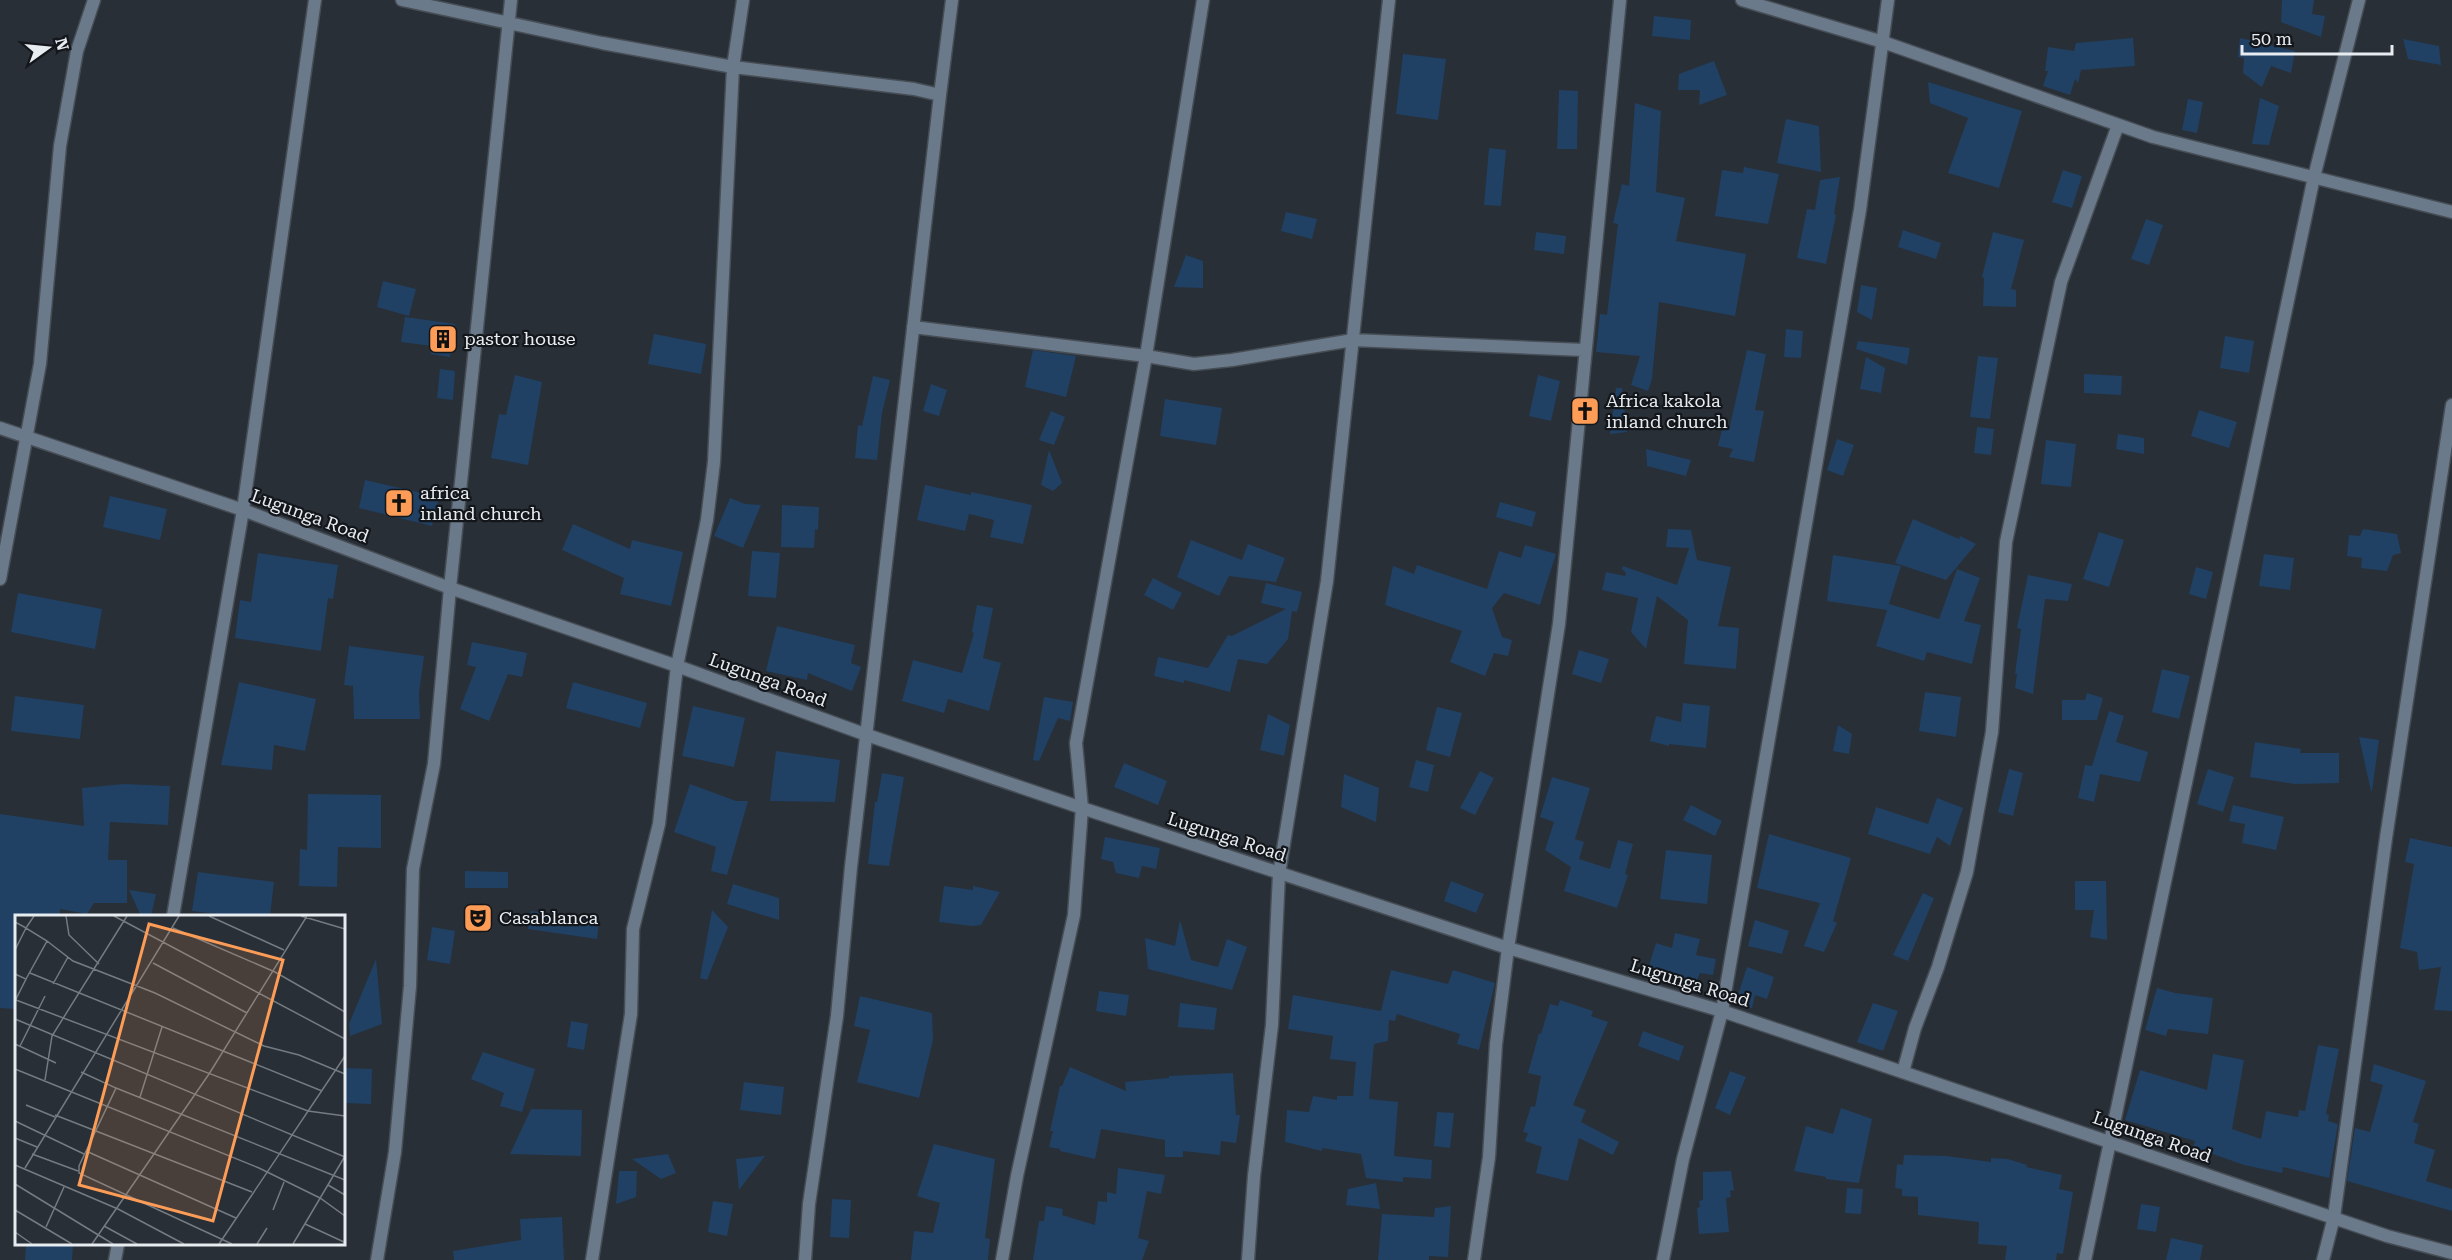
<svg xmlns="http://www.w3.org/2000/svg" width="2452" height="1260" font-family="'Roboto Serif',serif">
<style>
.building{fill:#204164}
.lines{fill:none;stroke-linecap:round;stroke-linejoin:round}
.minor-casing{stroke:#474d55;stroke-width:15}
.tertiary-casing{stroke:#474d55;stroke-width:15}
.minor{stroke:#6a7a8b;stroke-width:12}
.tertiary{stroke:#6a7a8b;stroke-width:12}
.labels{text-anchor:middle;stroke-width:4.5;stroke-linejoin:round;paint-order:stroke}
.poi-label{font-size:18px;fill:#e7ecf1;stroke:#13161a;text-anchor:start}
.street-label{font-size:18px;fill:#e7ecf1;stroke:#13161a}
.inset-road{fill:none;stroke:#747b81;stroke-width:1.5}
.view{fill:#fd9c56;fill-opacity:0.15;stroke:#fd9c56;stroke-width:3}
.inset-edge{fill:none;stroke:#e7ecf1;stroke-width:3}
</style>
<rect width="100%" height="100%" fill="#282f37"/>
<!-- building -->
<path class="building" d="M2282 0H2314L2312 14 2325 16 2321 37 2281 22Z
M1654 16 1691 20 1690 40 1652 36Z
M2133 38 2135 66 2081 70 2078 83 2075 79 2070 95 2043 86 2048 71H2045L2048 47 2074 51 2076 43Z
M2240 38 2295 51 2291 73 2271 66 2262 87 2243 73 2244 58 2238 57Z
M2403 39 2439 46 2441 65 2408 59Z
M1403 54 1446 59 1438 120 1396 114Z
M1714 61 1727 95 1699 105 1700 90H1678L1679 74Z
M1928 82 2022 111 1999 188 1948 173 1968 118 1930 103Z
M1559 90 1578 91 1577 149H1557Z
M2260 98 2279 106 2269 145 2252 144Z
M2188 99 2203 102 2197 133 2182 130Z
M1635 103 1661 111 1656 192 1685 198 1676 241 1746 254 1735 316 1659 302 1652 379 1648 391 1631 385 1640 356 1596 352 1600 314 1607 315 1618 224 1613 223 1622 184 1629 186Z
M1786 119 1819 126 1821 172 1777 163Z
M1489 148 1506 150 1501 206 1484 205Z
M1744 167 1779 174 1768 224 1715 216 1722 170 1743 173Z
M2063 170 2082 176 2072 208 2052 202Z
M1840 177 1834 214 1836 215 1826 264 1797 258 1807 209 1815 210 1820 180Z
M1286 212 1317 219 1312 239 1281 231Z
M2146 219 2163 225 2149 265 2131 259Z
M1903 230 1941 243 1936 259 1898 247Z
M1536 232 1566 236 1564 254 1534 250Z
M1993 232 2024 240 2011 289 2016 290V307L1983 306 1984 278 1982 277Z
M1186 255 1203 261V288L1174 287Z
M383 281 416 289 409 316 377 307Z
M1861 285 1877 288 1872 320 1857 312Z
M405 317 455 324 450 357 431 354 432 346 401 342Z
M1786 329 1803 331 1801 358 1784 357Z
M654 334 706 344 701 374 648 364Z
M2225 336 2254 341 2249 373 2220 368Z
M1858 341 1910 348 1907 365 1856 349Z
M1033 350 1076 356 1066 397 1025 387Z
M1747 350 1766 354 1755 410 1764 411 1754 462 1729 457 1733 449 1718 446 1722 429 1729 430Z
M1978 356 1998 358 1990 419 1970 417Z
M1866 357 1885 368 1881 393 1860 389Z
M440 369 455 371 453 400 437 398Z
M2084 374 2122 376 2121 395 2084 393Z
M515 375 542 382 528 465 491 458 499 414 506 415Z
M1538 375 1560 381 1551 421 1529 416Z
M873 376 890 380 882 413 877 460 855 458 858 425 862 426Z
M931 384 947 390 939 416 923 411Z
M1616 388H1622L1627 432 1610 434Z
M1165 399 1222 408 1216 445 1160 436Z
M2199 410 2237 422 2229 448 2191 436Z
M1051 411 1065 417 1054 445 1039 440Z
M1977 427 1994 429 1991 455 1974 453Z
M2118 434 2144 438V454L2116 449Z
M1837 439 1854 445 1843 476 1827 470Z
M2046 440 2076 444 2071 487 2041 484Z
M1646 449 1691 460 1686 476 1647 466Z
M1049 450 1062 483 1053 491 1041 485Z
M365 480 439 497 432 526 359 508Z
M925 485 971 495V492L1032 505 1023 544 990 537 994 520 969 514 965 531 917 520Z
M110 496 167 509 160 540 103 527Z
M730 498 745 504 761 505 743 548 714 536Z
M1500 502 1536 512 1532 527 1496 517Z
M782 505 819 507 818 530 815 529 814 548 781 547Z
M1913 519 1959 539 1960 536 1976 544 1946 580 1895 563Z
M573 524 630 549 632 540 683 552 671 606 620 594 624 578 562 550Z
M1668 529 1691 530 1697 560 1731 567 1718 626 1739 628 1736 669 1684 664 1688 620 1657 596 1646 649 1631 632 1638 598 1602 590 1606 572 1625 576 1626 573 1622 569 1623 566 1677 585 1689 548 1666 547Z
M2363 529 2397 534 2401 553 2393 555 2387 571 2361 568 2362 558 2347 556 2349 535 2360 536Z
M2099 532 2124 540 2109 587 2083 579Z
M1191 540 1242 560 1248 544 1285 558 1276 582 1229 576 1219 596 1177 577Z
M1525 545 1556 554 1547 582 1540 605 1504 593 1492 608 1502 637 1512 640 1508 656 1494 653 1485 676 1450 662 1462 631 1385 605 1393 566 1414 574 1417 565 1487 589 1499 551 1521 558Z
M752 551 780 553 776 598 748 596Z
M258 553 338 565 333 599 328 598 321 651 235 638 240 600 251 602Z
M2264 554 2294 558 2290 590 2259 586Z
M1833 555 1901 566 1887 610 1827 601Z
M2196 567 2213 572 2206 599 2189 594Z
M1957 569 1980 578 1964 621 1981 625 1972 664 1927 652 1924 661 1876 646 1889 604 1939 619Z
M2028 575 2072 584 2068 601 2045 599 2033 694 2015 688 2017 674H2015L2021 629 2017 628Z
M1153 578 1182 593 1173 610 1144 595Z
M1266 583 1302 592 1297 612 1292 611 1288 639 1267 664 1238 659 1230 692 1184 680V683L1154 676 1158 657 1208 668 1228 635 1232 636 1286 609 1261 603Z
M18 593 102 609 95 649 11 632Z
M977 605 993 608 983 658 1001 663 989 711 948 699 944 713 902 701 913 660 962 673 974 633 972 632Z
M777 626 855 645 851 663 861 667 852 691 808 673 807 680 766 671Z
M472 642 527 653 522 677 508 674 489 721 460 709 476 667 467 665Z
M349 646 424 656 419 693 420 719H354L353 686 344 685Z
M1579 650 1609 659 1601 683 1572 674Z
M2162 669 2190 676 2179 719 2152 712Z
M239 682 316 699 305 751 274 745 272 770 221 765Z
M573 682 647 703 640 728 566 708Z
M1925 692 1961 697 1956 737 1919 731Z
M2087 693 2103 698 2097 720H2062V700H2085Z
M15 696 84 705 80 739 11 731Z
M1044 697 1073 702 1070 721 1058 718 1039 761 1033 760Z
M1683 703 1710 706 1706 748 1669 744V746L1650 741 1656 716 1681 722Z
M693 706 745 718 734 767 682 756Z
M1437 707 1462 713 1450 757 1426 750Z
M2109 711 2124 716 2116 742 2148 752 2140 782 2100 774 2094 802 2078 798 2085 765 2092 766Z
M1268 714 1290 725 1284 756 1260 750Z
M1838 725 1852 734 1849 754 1833 751Z
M2359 737 2379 740 2372 791H2371Z
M2255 742 2301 749 2300 753H2339V783L2295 784 2250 777Z
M776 751 840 760 835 802 770 801Z
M1416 760 1434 765 1428 792 1409 787Z
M1124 763 1167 781 1158 805 1114 787Z
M2009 769 2023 773 2013 816 1998 812Z
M2208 769 2234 777 2223 812 2197 804Z
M1480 771 1494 778 1475 815 1460 808Z
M882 773 904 777 889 866 868 864 875 802H877Z
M1344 774 1379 788 1376 822 1341 807Z
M1552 777 1590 788 1575 839 1584 842 1579 859 1610 869 1618 840 1633 844 1625 874 1628 875 1617 908 1564 891 1571 867 1545 850 1554 822 1540 817Z
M124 784 170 786 168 825 110 822 108 860H127V903H94L87 914 60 909V916H16V1009L0 1008V814L84 826 82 788Z
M690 784 736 801H748L727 875 711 871 716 847 674 832Z
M308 794 381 795V848L338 847 337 887 299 886 300 849 307 850Z
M1937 798 1963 808 1950 846 1937 837 1930 854 1868 834 1876 807 1928 824Z
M1691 805 1722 821 1715 836 1683 820Z
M2233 805 2284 817 2276 850 2242 843 2245 824 2229 821Z
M1769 834 1851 858 1833 921 1837 923 1824 952 1804 946 1820 903 1757 888Z
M1105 837 1160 848 1156 869 1142 866 1139 878 1116 873 1113 862 1101 859Z
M2410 838 2452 847V1011L2434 1010 2441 967 2419 970 2417 952 2400 948 2414 864 2405 862Z
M1666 850 1712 855 1707 904 1660 899Z
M465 871 508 872V888H465Z
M198 872 274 882 270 916H233L192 911Z
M1451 881 1484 894 1476 913 1444 901Z
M2075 881H2106L2107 940 2090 937 2094 910H2075Z
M733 884 779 898V920L727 904Z
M944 886 973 890V886L1000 892 981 925 972 926 939 922Z
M129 890 156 894 151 916H141Z
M1923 893 1934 898 1908 961 1893 955Z
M712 910 728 927 707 980 700 978Z
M531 911 599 921 597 939 528 929Z
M1180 920 1191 960 1218 967 1227 939 1247 947 1232 990 1148 969 1145 938 1175 946Z
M1755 920 1789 931 1782 954 1748 946Z
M432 927 455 931 450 964 427 960Z
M1675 933 1700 939 1696 955 1716 959 1713 975 1700 973 1694 988 1647 972 1656 943 1672 948Z
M376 959 382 1024 350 1036 349 1024Z
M1747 967 1774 977 1767 999 1755 995 1752 1008 1735 1004Z
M1391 970 1448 984 1453 970 1495 983 1479 1050 1457 1044 1460 1034 1397 1014 1395 1021 1389 1020 1388 1041 1374 1044 1369 1099 1398 1102 1394 1156 1432 1160 1431 1179 1403 1177V1182L1366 1178 1361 1154 1322 1148V1151L1285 1142 1287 1110 1309 1112 1313 1096 1337 1100V1096H1353L1356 1062 1330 1059 1333 1036 1288 1029 1293 995 1381 1011Z
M2157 988 2175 993 2213 998 2208 1034 2168 1029 2166 1036 2145 1030Z
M1099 991 1129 995 1126 1016 1096 1011Z
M860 996 932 1013 933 1040 919 1098 857 1082 870 1030 854 1026Z
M1560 1000 1593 1011 1591 1016 1608 1022 1573 1105 1586 1110 1581 1122 1619 1142 1613 1155 1579 1138 1568 1181 1536 1173 1542 1147 1525 1141 1528 1133 1523 1132 1531 1106 1535 1107 1541 1076 1528 1073 1539 1033 1541 1034 1550 1004 1558 1006Z
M1180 1003 1217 1008 1214 1030 1178 1027Z
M1873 1003 1898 1011 1883 1051 1857 1042Z
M571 1021 588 1024 584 1050 567 1047Z
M1643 1031 1684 1046 1679 1061 1638 1046Z
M2318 1045 2339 1049 2326 1114 2329 1115 2328 1121 2338 1124 2329 1178 2283 1167 2282 1173 2244 1165 2193 1147 2195 1141 2125 1120 2140 1070 2207 1090 2213 1054 2244 1060 2232 1129 2261 1139 2266 1111 2298 1117 2299 1110 2305 1111Z
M483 1052 535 1069 522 1112 500 1106 504 1093 471 1079Z
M2374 1064 2426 1081 2413 1122 2419 1124 2414 1143 2435 1150 2426 1181 2452 1189V1211L2347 1181 2355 1128 2370 1132 2383 1085 2370 1081Z
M1070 1067 1126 1091 1125 1082 1169 1078V1076L1233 1073 1236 1115H1240L1236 1143 1221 1141 1220 1155 1183 1151V1157H1165V1140L1101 1129 1095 1159 1060 1151V1149L1049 1147 1053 1131H1050L1060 1086H1062Z
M344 1068 372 1069 371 1104 344 1103Z
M1730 1071 1746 1077 1730 1115 1715 1108Z
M744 1082 784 1087 781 1115 740 1110Z
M1841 1108 1872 1119 1859 1183 1826 1179V1177L1794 1171 1806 1126 1833 1134Z
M531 1109 582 1110 581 1156 510 1154Z
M1437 1112 1454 1113 1450 1148 1434 1146Z
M934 1144 995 1159 985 1238 990 1239 988 1260H911L914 1231 933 1233 940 1203 917 1196Z
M668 1154 676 1173 661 1179 632 1159Z
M1904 1155 1946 1156 1991 1162V1158L2008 1159 2027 1165 2026 1167 2062 1175 2059 1189 2073 1192 2063 1254 2057 1253 2056 1260H2005L2007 1246 1978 1244 1979 1222 1918 1215V1197L1902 1196V1189L1895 1188 1897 1164 1903 1165Z
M765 1156 739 1190 736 1159Z
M1118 1168 1165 1175 1161 1194 1147 1191 1138 1238 1149 1241 1142 1260H1033L1039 1221H1044L1046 1206 1063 1209 1062 1215 1095 1225 1098 1201 1107 1202V1192L1116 1194Z
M619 1171H637L636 1197 616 1204Z
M1731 1171 1734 1190 1730 1191 1731 1197 1726 1198 1729 1232 1699 1234 1697 1208 1700 1207 1699 1201 1703 1200V1172Z
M1376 1183 1380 1209 1346 1205 1348 1189Z
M1847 1188 1863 1189 1861 1214 1845 1213Z
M832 1199 851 1200 849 1238 830 1237Z
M713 1201 733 1204 727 1236 708 1232Z
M2141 1204 2160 1207 2156 1232 2137 1229Z
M1451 1206 1448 1257 1429 1256V1260H1378L1382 1214 1434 1217 1435 1208Z
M562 1217 564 1260H454L453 1251 521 1240 520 1219Z
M2171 1238 2203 1245 2200 1260H2166Z
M26 1244H73L72 1260H25Z"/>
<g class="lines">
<!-- minor casing -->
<g class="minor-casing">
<path id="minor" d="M402 0 602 43 733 67 914 89 940 95 952 0
M1742 0 1883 42 2153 137 2452 212
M913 327 1146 356 1194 364 1232 360 1353 340 1584 350
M0 579 40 364 60 146 77 51 94 0
M173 916 243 510 315 0
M1903 1072 1915 1028 1938 967 1967 872 1992 732 2006 542 2061 282 2118 125
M115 1260 118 1244
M377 1260 395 1152 410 986 413 869 434 764 450 588 511 0
M592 1260 631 1014 633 929 659 824 677 666 707 520 714 462 733 67 743 0
M805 1260 809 1204 837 1016 851 867 940 95
M1002 1260 1017 1176 1074 915 1082 808 1076 743 1146 356 1203 0
M1248 1260 1254 1176 1272 1025 1279 874 1327 581 1389 0
M1474 1260 1489 1157 1496 1044 1508 948 1559 624 1620 0
M1663 1260 1683 1159 1722 1011 1860 210 1888 0
M2085 1260 2314 177 2359 0
M2323 1260 2334 1217 2386 838 2452 405"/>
</g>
<!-- tertiary casing -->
<g class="tertiary-casing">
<path id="tertiary" d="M0 428 243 510 450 588 677 666 867 735 1082 808 1508 948 1722 1011 2387 1236 2452 1253"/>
</g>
<!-- minor -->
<use href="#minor" class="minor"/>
<!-- tertiary -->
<use href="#tertiary" class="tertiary"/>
</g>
<!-- icons -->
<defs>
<g id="building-square" transform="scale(1.5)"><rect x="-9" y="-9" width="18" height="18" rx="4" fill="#fd9c56" stroke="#13161a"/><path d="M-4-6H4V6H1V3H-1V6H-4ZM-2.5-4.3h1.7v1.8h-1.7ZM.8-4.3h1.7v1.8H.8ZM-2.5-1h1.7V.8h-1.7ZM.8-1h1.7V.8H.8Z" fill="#111"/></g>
<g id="church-square" transform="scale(1.5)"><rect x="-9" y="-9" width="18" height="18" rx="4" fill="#fd9c56" stroke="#13161a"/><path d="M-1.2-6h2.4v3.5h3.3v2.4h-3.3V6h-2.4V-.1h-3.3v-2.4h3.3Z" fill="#111"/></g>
<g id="theatre-square" transform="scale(1.5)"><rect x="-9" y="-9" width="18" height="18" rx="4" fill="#fd9c56" stroke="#13161a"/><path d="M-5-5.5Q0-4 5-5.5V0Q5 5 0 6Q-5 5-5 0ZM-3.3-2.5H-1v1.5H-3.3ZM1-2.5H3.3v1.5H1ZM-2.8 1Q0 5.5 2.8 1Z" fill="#111"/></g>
</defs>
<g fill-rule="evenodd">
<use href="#building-square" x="443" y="339"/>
<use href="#church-square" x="1585" y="411"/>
<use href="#church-square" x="399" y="503"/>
<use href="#theatre-square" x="478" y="918"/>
</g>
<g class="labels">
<!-- poi labels -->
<g class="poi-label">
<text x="464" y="345">pastor house</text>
<text x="1606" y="407">Africa kakola<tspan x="1606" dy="21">inland church</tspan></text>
<text x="420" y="499">africa<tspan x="420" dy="21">inland church</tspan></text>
<text x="499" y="924">Casablanca</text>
</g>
<!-- street labels -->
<g class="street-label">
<text transform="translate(310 516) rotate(20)" y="6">Lugunga Road</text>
<text transform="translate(768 680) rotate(20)" y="6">Lugunga Road</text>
<text transform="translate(1227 837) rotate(18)" y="6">Lugunga Road</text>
<text transform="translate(1690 983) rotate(17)" y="6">Lugunga Road</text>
<text transform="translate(2152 1137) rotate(19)" y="6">Lugunga Road</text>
</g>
</g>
<!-- overview -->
<g transform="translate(15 915)">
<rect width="330" height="330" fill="#282f37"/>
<path class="inset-road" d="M51 1 54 20 84 49M99 1 330 124M194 1 269 35M286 1 330 14M0 7 11 13 19 1M158 13 260 57 330 97M32 26 58 46 140 78 249 131 284 140 330 159M0 35 11 13 32 26 11 64M138 48 232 98M15 58 307 176M0 59 11 64 0 86M38 69 53 42M1 85 293 196 330 201M0 104 330 242M0 129 41 148M5 131 30 81M0 154 244 253 305 283 330 301M66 157 101 173 64 251V258L217 329M30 165 37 121 112 1M101 173 330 265M125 182 147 112M11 190 40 202M40 200 237 277M0 206 69 239M0 223 22 232M71 236 221 303M17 239 63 256M0 250 103 294 169 329M10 253 164 1M0 269 98 329M313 270 330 280M0 295 57 329M258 295 269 267M290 309 329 327M89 311 122 329M31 312 49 272M0 317 17 329M77 329 194 159 292 1M204 329 330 141M242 329 252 313M278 329 330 241"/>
<path class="view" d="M134 9 268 45 198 306 64 270Z"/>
<rect width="330" height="330" class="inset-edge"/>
</g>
<!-- north arrow -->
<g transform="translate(48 48) rotate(75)" stroke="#13161a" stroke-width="4.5" paint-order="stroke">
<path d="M0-4.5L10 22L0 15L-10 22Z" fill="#e7ecf1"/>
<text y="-9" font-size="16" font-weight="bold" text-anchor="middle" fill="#e7ecf1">N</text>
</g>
<!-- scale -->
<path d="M2242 45v9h150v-9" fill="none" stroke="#e7ecf1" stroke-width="3"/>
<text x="2251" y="45" font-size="18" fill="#e7ecf1" stroke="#13161a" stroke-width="4.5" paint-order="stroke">50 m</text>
</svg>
